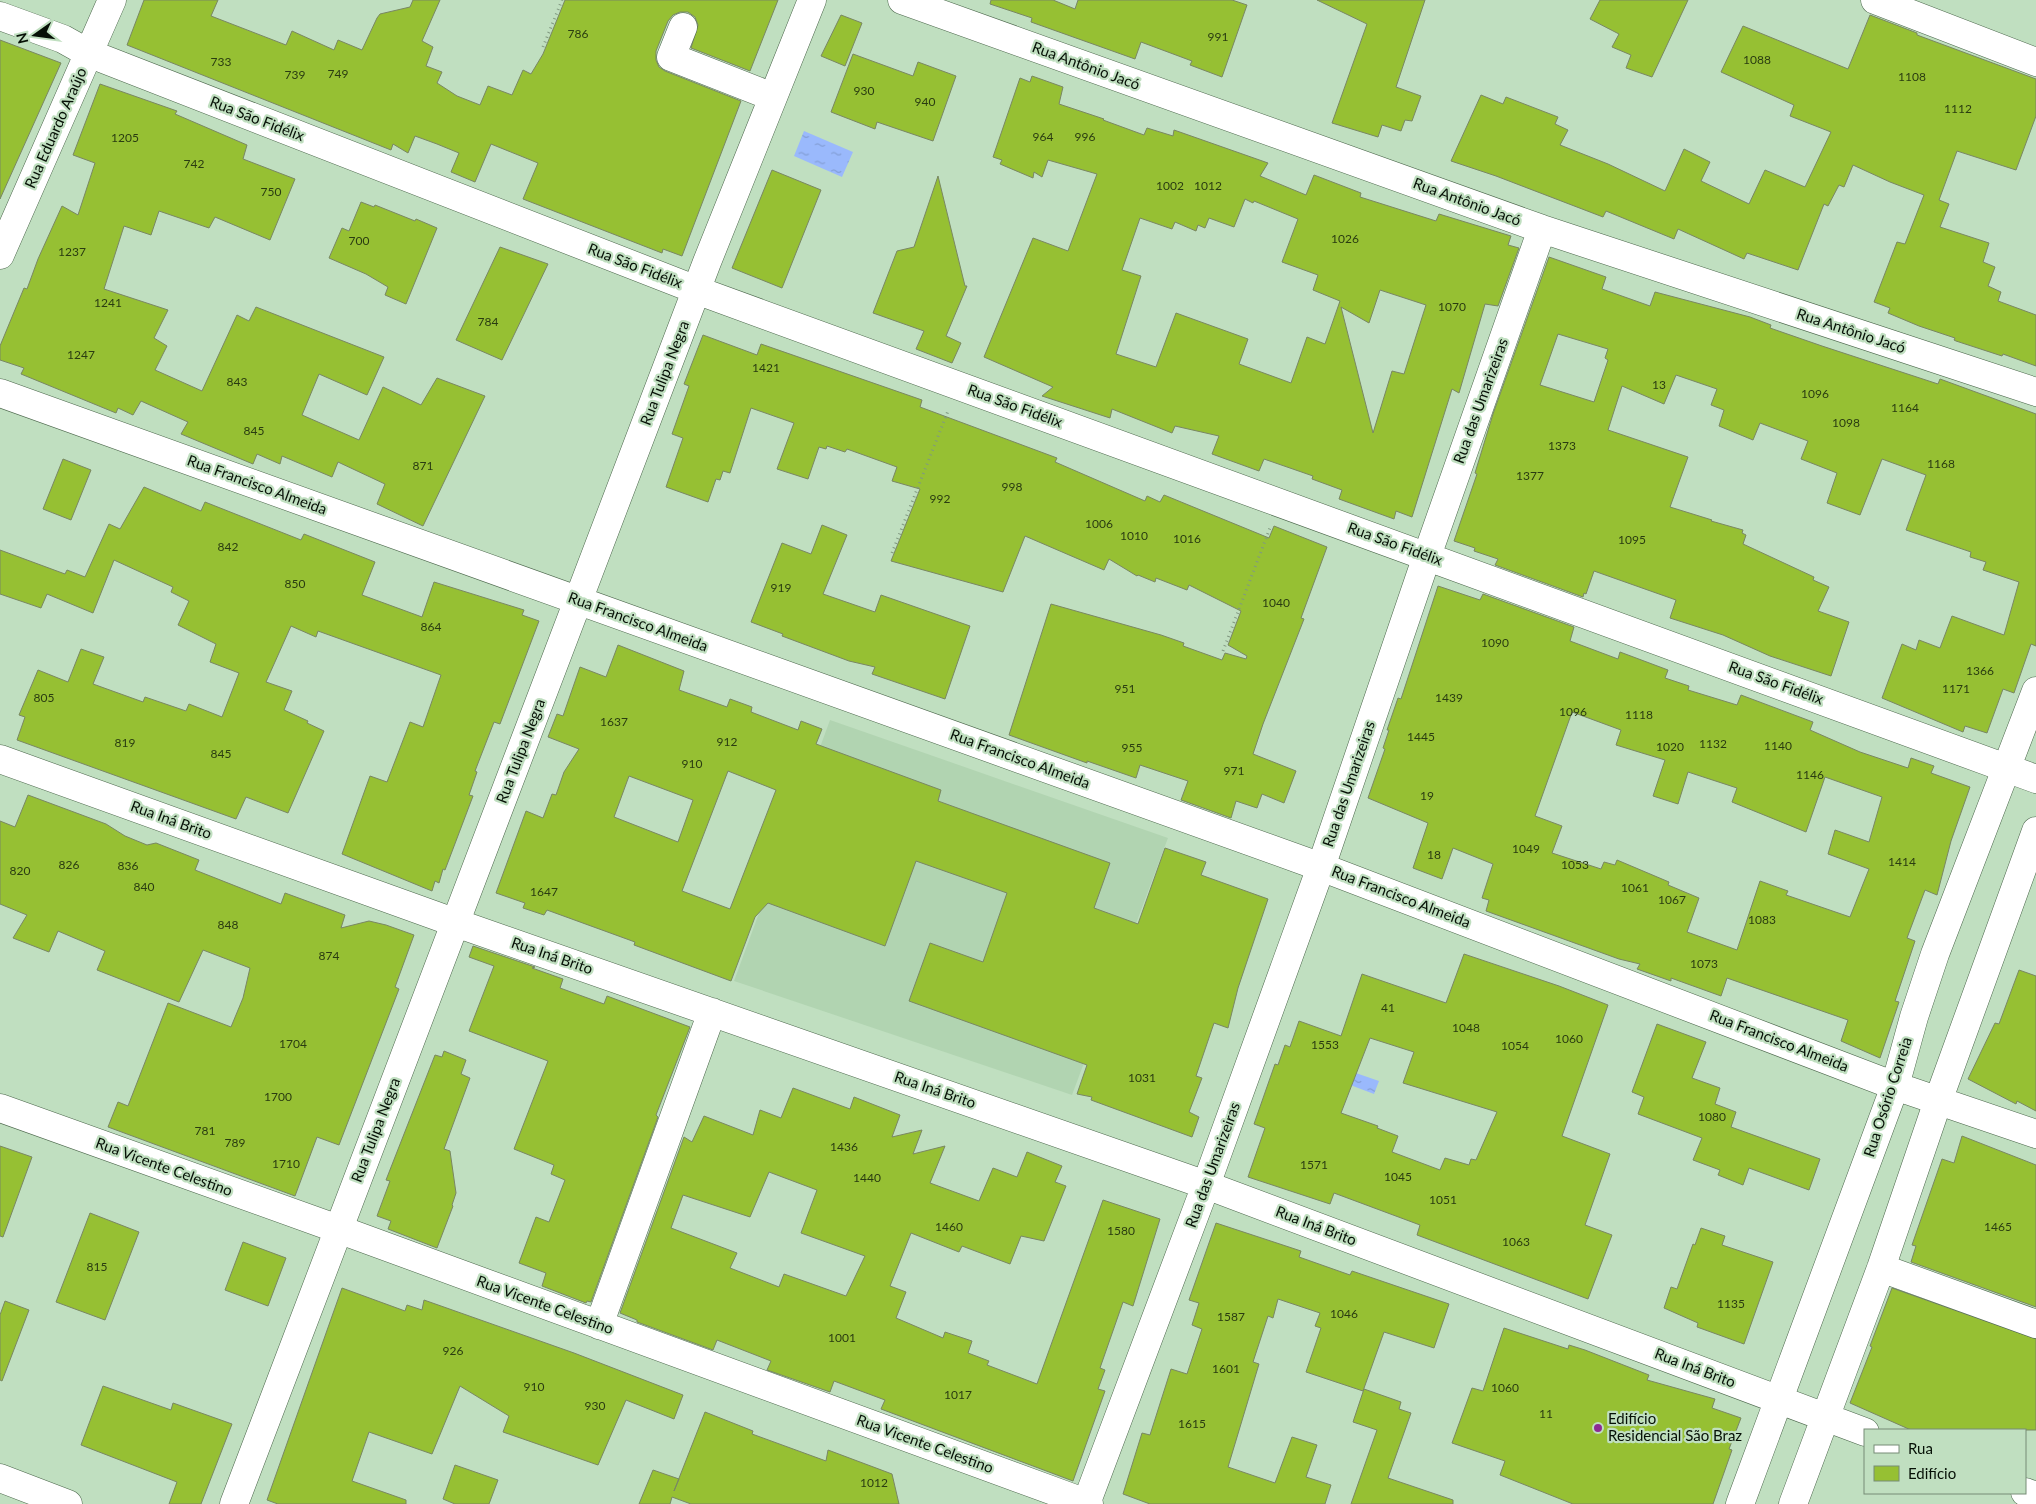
<svg xmlns="http://www.w3.org/2000/svg" width="2036" height="1504" font-family="Lato,sans-serif">
<style>
.built{fill:#b1d4b1}
.water{fill:url(#water-ripples)}
.building{fill:#96c033;stroke:#798763;fill-rule:evenodd}
.lines{fill:none;stroke-linecap:round;stroke-linejoin:round}
.minor-casing{stroke:#4c674c;stroke-width:29}
.path{stroke:#819981;stroke-width:3;stroke-dasharray:1 4;stroke-linecap:butt}
.minor{stroke:#fff;stroke-width:28}
.poi-dot{fill:#8d2b94;stroke:#c0dfc0;stroke-width:2}
.labels{text-anchor:middle;stroke-width:4.5;stroke-linejoin:round;paint-order:stroke}
.number-label{font-size:12px;fill:#2a3c11}
.street-label{font-size:15px;fill:#061006;stroke:#c0dfc0}
.poi-label{font-size:15px;fill:#061006;stroke:#c0dfc0;text-anchor:start}
</style>
<defs>
<pattern id="water-ripples" width="26" height="14" patternUnits="userSpaceOnUse" patternTransform="scale(1.25)"><rect width="26" height="14" fill="#9ab9fc"/><path d="M2 4q2-2 4 0t4 0M15 11q2-2 4 0t4 0" fill="none" stroke="#839ed6"/></pattern>
</defs>
<rect width="100%" height="100%" fill="#c0dfc0"/>
<!-- built -->
<path class="built" d="M830 720 1168 838 1072 1095 734 981Z"/>
<!-- water -->
<path class="water" d="M804 131 853 152 842 177 794 156Z
M1350 1071 1379 1081 1374 1094 1345 1083Z"/>
<!-- building -->
<path class="building" d="M144 0H218L211 16 286 45 292 31 334 50 338 40 362 50 377 18 380 14 410 7 413 0H440L422 41 433 47 426 66 442 72 437 83 457 96 480 105 488 86 512 95 523 70 531 74 543 54 565 0H778L750 71 691 48 698 25 695 17 688 12H680L673 15 668 21 656 51V60L659 67 665 71 741 101 682 256 663 249 662 253 523 199 538 163 491 144 475 182 451 172 459 153 437 144 415 136 408 153 393 144 391 150 127 45Z
M991 0H1053L1075 9 1078 0H1232L1247 5 1222 77 1190 65 1192 61 1141 42 1135 59 1031 22 1032 18 990 4Z
M1317 0H1425L1396 87 1421 96 1412 121 1405 120 1401 131 1382 125 1378 137 1332 123 1367 24Z
M1600 0H1688L1652 77 1626 68 1631 55 1612 47 1619 34 1590 19Z
M841 15 862 23 845 66 821 56Z
M1870 15 1917 33V35L2036 79V116L2016 170 1957 151 1939 200 1949 204 1940 227 1989 243 1983 262 1995 267 1988 286 2001 292 1998 301 2036 315V366L2003 354 2002 356 1956 341 1954 340 1955 338 1919 326 1888 313 1890 308 1874 302 1897 242 1905 244 1924 195 1890 182 1853 165 1844 187 1839 185 1828 206 1824 204 1798 270 1747 253 1744 259 1678 229 1674 239 1606 211 1603 217 1496 176 1451 161 1481 95 1503 104 1506 97 1558 117 1555 124 1568 130 1560 145 1608 164 1665 191 1684 149 1710 162 1701 181 1749 204 1765 170 1805 187 1831 132 1790 116 1794 105 1721 72 1743 26 1848 69Z
M0 40 61 63 0 199Z
M853 54 913 76 918 62 956 76 933 141 877 122 875 129 831 112Z
M1032 76 1063 87 1059 104 1104 119 1103 120 1144 135 1147 128 1173 136 1174 130 1268 163 1260 176 1306 195 1314 175 1361 193 1360 197 1436 221 1439 214 1511 236 1508 245 1519 248 1498 306 1485 304 1459 393 1452 389 1412 517 1396 511 1394 519 1339 499 1342 490 1312 479 1313 476 1264 459 1259 471 1212 454 1219 436 1175 426 1172 433 1112 409 1110 418 1042 396 1053 387 984 357 1033 238 1068 251 1097 174 1048 160 1042 177 1034 172 1033 178 1000 164 1002 160 993 157 1020 78 1030 82ZM1245 199 1253 203 1254 201 1298 219 1282 262 1318 275 1313 290 1340 301 1325 344 1307 337 1291 383 1239 364 1248 339 1176 313 1156 367 1116 354 1141 276 1122 270 1140 218 1172 229 1175 222 1196 231 1198 225 1205 228 1209 218 1234 227ZM1380 290 1426 305 1404 374 1392 371 1373 433 1341 307 1369 323Z
M100 84 177 111 175 114 247 145 243 159 295 179 270 240 215 217 209 228 159 211 151 235 124 226 104 289 168 310 154 338 167 346 155 370 202 391 237 315 249 321 256 307 384 357 367 395 319 374 302 415 359 440 383 387 421 405 437 378 485 396 423 526 377 504 385 484 338 462 332 477 282 456 280 464 257 454 253 464 181 434 188 422 141 401 133 415 118 408 116 413 21 374 24 368 0 360V346L24 288 27 289 38 259 62 206 78 215 95 163 73 155Z
M772 170 821 190 782 288 732 268Z
M938 176 965 286H967L946 336 961 343 952 363 916 349 924 331 873 313 897 251 914 247Z
M361 202 374 207 375 205 415 221 416 219 437 228 406 304 385 295 388 287 366 274 329 258 342 228 349 231Z
M500 247 548 264 502 360 456 340Z
M1549 257 1606 277 1602 289 1650 306 1655 292 1750 317 1771 325 1770 328 1822 346 1938 384 1940 379 2036 414V646L2031 644 2014 693 2003 689 1987 733 1965 726 1963 732 1882 698 1902 644 1916 650 1919 640 1940 648 1952 616 2004 635 2019 582 1983 570 1986 562 1970 557 1971 552 1906 530 1926 475 1882 459 1860 515 1827 503 1837 473 1801 459 1808 441 1760 423 1753 440 1719 426 1724 410 1711 405 1717 389 1676 375 1664 404 1622 386 1608 430 1688 457 1670 507 1712 520 1711 521 1743 530 1742 533 1746 535 1743 544 1814 577 1813 580 1829 587 1818 611 1849 622 1831 676 1770 656 1723 635 1670 618 1676 600 1594 571 1586 594 1584 593 1583 597 1495 565 1498 559 1474 551 1475 548 1454 541 1477 474 1475 473 1493 414ZM1558 334 1608 349 1605 358 1608 360 1594 402 1540 385Z
M703 335 757 355 761 344 922 400 920 407 1057 458 1055 462 1145 501 1147 496 1160 502 1164 495 1269 538 1274 526 1327 547 1301 618 1304 619 1263 724 1253 754 1296 771 1284 803 1262 794 1257 808 1236 801 1231 818 1181 800 1188 781 1140 765 1136 778 1087 761V763L1009 735 1051 604 1161 635 1184 643 1183 646 1222 660 1225 653 1246 659 1247 656 1228 645 1241 611 1189 585 1187 590 1156 578 1155 582 1138 575 1137 576 1109 559 1104 570 1025 536 1003 592 891 561 920 489 892 481 897 467 847 449 845 452 827 446 826 449 819 447 808 479 777 469 794 423 751 408 730 473 723 471 720 480 716 479 708 502 666 487 683 438 672 434 689 386 684 384Z
M63 459 91 470 71 520 43 509Z
M144 487 201 511 205 502 301 540 304 534 375 562 362 595 422 617 434 582 524 610 522 615 539 621 500 724 494 722 475 771 477 772 469 795 473 796 445 870 443 869 439 883 435 881 432 891 342 854 370 776 387 782 410 722 423 727 441 675 318 631 316 637 291 626 266 682 292 691 284 710 308 721 307 723 324 731 288 813 246 797 236 819 17 740 25 717 19 715 38 670 68 682 81 649 104 657 93 684 143 702 145 697 186 711 189 704 222 717 239 673 210 662 216 644 178 625 189 601 171 592 173 587 114 560 93 613 47 594 41 608 0 594V550L65 574 67 570 85 577 109 524 120 529Z
M822 525 847 535 823 594 875 612 881 595 970 626 945 699 872 674 875 667 849 661 782 636 783 634 751 622 782 543 811 554Z
M1438 586 1480 600 1483 594 1574 627 1570 641 1618 659 1620 652 1668 670 1665 678 1689 686 1688 690 1737 705 1741 695 1813 722 1810 730 1860 752 1908 768 1911 758 1934 766 1931 773 1970 787 1951 841 1937 895 1925 890 1907 938 1915 941 1895 1001 1899 1002 1880 1058 1841 1041 1848 1020 1727 978 1721 996 1671 978V981L1637 969 1640 964 1619 959 1486 911 1489 900 1482 898 1493 864 1453 848 1442 879 1413 868 1428 823 1368 798 1385 749 1383 748 1389 730H1387L1398 698 1401 699ZM1572 712 1621 730 1616 745 1665 760 1653 796 1678 804 1688 772 1737 788 1732 802 1806 832 1825 777 1882 797 1869 842 1835 830 1828 854 1869 869 1850 917 1786 895 1788 891 1760 881 1737 950 1687 932 1699 898 1668 885 1669 882 1617 860 1615 865 1604 862 1601 869 1552 853 1562 826 1535 816Z
M618 645 684 671 679 690 727 707 730 699 752 707 751 712 798 730 801 721 822 729 816 744 941 790 938 801 1110 863 1094 908 1138 924 1165 848 1206 862 1201 875 1268 899 1238 988 1228 1028 1214 1023 1196 1076 1202 1078 1189 1112 1199 1117 1192 1137 1091 1100 1092 1097 1077 1094 1087 1065 909 1001 930 943 983 962 1007 893 916 861 885 946 768 903 755 917 731 981 634 945 635 942 547 910 544 915 523 908 525 903 496 893 526 811 543 818 552 794 556 795 564 772 579 749 548 737 557 714 563 716 580 667 606 677ZM728 771 776 790 730 909 682 891ZM629 776 693 800 678 842 614 817Z
M28 795 106 824 125 836 147 845 156 843 199 860 195 870 281 904 285 893 345 915 341 928 369 921 386 925 414 935 395 987 399 989 339 1145 317 1137 295 1196 108 1127 118 1102 128 1106 168 1003 231 1027 243 998 250 968 203 950 179 1002 97 970 105 951 58 931 49 952 13 938 27 915 0 904V821L15 827Z
M473 946 535 967 532 968 563 979 560 988 604 1004 607 996 690 1027 656 1115 658 1117 591 1302 587 1301 586 1303 542 1286 546 1273 519 1263 536 1217 549 1222 565 1180 551 1174 554 1165 514 1149 548 1061 469 1031 494 966 469 957Z
M1464 954 1559 986 1608 1005 1562 1136 1610 1154 1585 1225 1612 1235 1588 1299 1417 1235 1420 1225 1334 1193 1330 1204 1248 1177 1265 1128 1254 1124 1275 1064 1278 1065 1285 1045 1290 1047 1299 1021 1341 1036 1362 974 1446 1003ZM1370 1038 1414 1052 1403 1083 1497 1112 1476 1160 1471 1159 1469 1165 1445 1158 1440 1170 1392 1152 1398 1136 1377 1128 1378 1126 1341 1113Z
M2019 970 2036 976V1111L2017 1101 2016 1104 1968 1079 1995 1023 1999 1024Z
M1657 1024 1706 1042 1692 1078 1720 1088 1715 1104 1736 1112 1731 1127 1820 1159 1809 1190 1749 1168 1743 1185 1718 1175 1720 1170 1693 1160 1702 1138 1638 1114 1644 1097 1632 1092Z
M444 1051 466 1060 461 1074 470 1078 444 1149 450 1151 456 1193 452 1205 453 1206 437 1248 388 1229 391 1221 377 1216 390 1181 386 1180 435 1055 442 1057Z
M793 1088 850 1109 854 1097 900 1115 892 1137 922 1130 913 1154 945 1146 930 1183 979 1201 993 1168 1017 1177 1027 1152 1062 1166 1055 1182 1066 1186 1044 1241 1021 1236 1010 1264 962 1246 959 1252 911 1233 890 1286 906 1292 896 1318 943 1338 945 1332 972 1341 968 1353 989 1361 987 1365 1037 1384 1103 1200 1160 1219 1133 1306 1123 1302 1100 1368 1105 1370 1098 1389 1105 1391 1073 1481 881 1409 885 1400 834 1381 830 1392 767 1370 771 1361 717 1340 713 1350 637 1322V1320L620 1313 684 1137 692 1142 704 1116 753 1135 760 1110 781 1118ZM769 1172 817 1190 801 1233 865 1256 846 1296 784 1274 779 1287 730 1268 737 1253 671 1228 683 1195 750 1217Z
M1962 1136 2036 1165V1307L1911 1262 1916 1246 1912 1245 1942 1159 1954 1163Z
M0 1146 32 1157 3 1237 0 1236Z
M90 1213 139 1232 105 1320 56 1302Z
M1216 1223 1301 1251 1299 1257 1350 1275 1352 1271 1449 1304 1434 1348 1384 1332 1363 1391 1306 1372 1321 1328 1315 1326 1320 1313 1278 1299 1273 1318 1268 1316 1253 1362 1259 1364 1228 1467 1275 1483 1292 1437 1317 1445 1306 1477 1331 1485 1325 1504H1150L1123 1494 1142 1433 1150 1435 1171 1369 1187 1374 1202 1329 1192 1325 1199 1303 1189 1300Z
M1701 1228 1725 1236 1722 1245 1773 1262 1744 1344 1697 1327 1698 1323 1664 1308 1671 1287 1677 1289 1693 1244 1695 1245Z
M243 1242 286 1258 268 1306 225 1290Z
M342 1288 405 1311 407 1305 422 1310 424 1300 574 1353 683 1395 674 1419 626 1400 598 1465 503 1432 509 1416 460 1386 432 1454 369 1432 352 1481 406 1500V1504H278L267 1500Z
M1892 1288 2036 1339V1430H1911L1850 1403 1872 1347 1870 1346Z
M5 1301 29 1310 2 1381 0 1380V1315Z
M1504 1328 1568 1349 1569 1345 1585 1350 1649 1375 1647 1380 1715 1399 1712 1408 1741 1418 1729 1449 1732 1450 1713 1504H1573L1500 1475 1505 1461 1452 1443 1472 1388 1483 1391Z
M103 1386 171 1410 173 1403 232 1424 201 1504H169L177 1482 81 1445Z
M1364 1389 1401 1402 1399 1409 1411 1413 1388 1478 1453 1500V1504H1351L1377 1430 1353 1422Z
M705 1412 753 1431 752 1434 826 1461 828 1450 892 1474 899 1504H691L672 1497 670 1504H639L653 1470 679 1479 674 1491Z
M455 1465 498 1480 489 1504H455L443 1499Z"/>
<g class="lines">
<!-- minor casing -->
<g class="minor-casing">
<path id="minor" d="M902 0 1542 229 2036 392
M1875 0 2036 62
M0 16 63 39 88 53 707 294 2036 779
M683 27 671 57 773 97
M0 255 112 0
M0 393 1321 867 1895 1086 2036 1134
M0 759 456 923 1206 1185 1865 1432
M0 1108 338 1229 1089 1504
M1881 1268 2036 1324
M599 1325 712 1012
M0 1478 68 1504
M2025 1492 2036 1496
M234 1504 707 262 812 0
M1086 1504 1206 1185 1321 867 1427 556 1542 229
M1740 1504 1895 1086 1914 1017 1935 954 2036 691
M1793 1504 1881 1268 1938 1101 2036 831"/>
</g>
<!-- path -->
<path class="path" d="M543 47 562 0
M892 553 948 411
M1223 651 1270 528"/>
<!-- minor -->
<use href="#minor" class="minor"/>
</g>
<!-- markers -->
<circle class="poi-dot" cx="1598" cy="1428" r="5"/>
<g class="labels">
<!-- number labels -->
<g class="number-label">
<text x="578" y="38">786</text>
<text x="1218" y="41">991</text>
<text x="1757" y="64">1088</text>
<text x="221" y="66">733</text>
<text x="338" y="78">749</text>
<text x="295" y="79">739</text>
<text x="1912" y="81">1108</text>
<text x="864" y="95">930</text>
<text x="925" y="106">940</text>
<text x="1958" y="113">1112</text>
<text x="1043" y="141">964</text>
<text x="1085" y="141">996</text>
<text x="125" y="142">1205</text>
<text x="194" y="168">742</text>
<text x="1170" y="190">1002</text>
<text x="1208" y="190">1012</text>
<text x="271" y="196">750</text>
<text x="1345" y="243">1026</text>
<text x="359" y="245">700</text>
<text x="72" y="256">1237</text>
<text x="108" y="307">1241</text>
<text x="1452" y="311">1070</text>
<text x="488" y="326">784</text>
<text x="81" y="359">1247</text>
<text x="766" y="372">1421</text>
<text x="237" y="386">843</text>
<text x="1659" y="389">13</text>
<text x="1815" y="398">1096</text>
<text x="1905" y="412">1164</text>
<text x="1846" y="427">1098</text>
<text x="254" y="435">845</text>
<text x="1562" y="450">1373</text>
<text x="1941" y="468">1168</text>
<text x="423" y="470">871</text>
<text x="1530" y="480">1377</text>
<text x="1012" y="491">998</text>
<text x="940" y="503">992</text>
<text x="1099" y="528">1006</text>
<text x="1134" y="540">1010</text>
<text x="1187" y="543">1016</text>
<text x="1632" y="544">1095</text>
<text x="228" y="551">842</text>
<text x="295" y="588">850</text>
<text x="781" y="592">919</text>
<text x="1276" y="607">1040</text>
<text x="431" y="631">864</text>
<text x="1495" y="647">1090</text>
<text x="1980" y="675">1366</text>
<text x="1125" y="693">951</text>
<text x="1956" y="693">1171</text>
<text x="44" y="702">805</text>
<text x="1449" y="702">1439</text>
<text x="1573" y="716">1096</text>
<text x="1639" y="719">1118</text>
<text x="614" y="726">1637</text>
<text x="1421" y="741">1445</text>
<text x="727" y="746">912</text>
<text x="125" y="747">819</text>
<text x="1713" y="748">1132</text>
<text x="1778" y="750">1140</text>
<text x="1670" y="751">1020</text>
<text x="1132" y="752">955</text>
<text x="221" y="758">845</text>
<text x="692" y="768">910</text>
<text x="1234" y="775">971</text>
<text x="1810" y="779">1146</text>
<text x="1427" y="800">19</text>
<text x="1526" y="853">1049</text>
<text x="1434" y="859">18</text>
<text x="1902" y="866">1414</text>
<text x="69" y="869">826</text>
<text x="1575" y="869">1053</text>
<text x="128" y="870">836</text>
<text x="20" y="875">820</text>
<text x="144" y="891">840</text>
<text x="1635" y="892">1061</text>
<text x="544" y="896">1647</text>
<text x="1672" y="904">1067</text>
<text x="1762" y="924">1083</text>
<text x="228" y="929">848</text>
<text x="329" y="960">874</text>
<text x="1704" y="968">1073</text>
<text x="1388" y="1012">41</text>
<text x="1466" y="1032">1048</text>
<text x="1569" y="1043">1060</text>
<text x="293" y="1048">1704</text>
<text x="1325" y="1049">1553</text>
<text x="1515" y="1050">1054</text>
<text x="1142" y="1082">1031</text>
<text x="278" y="1101">1700</text>
<text x="1712" y="1121">1080</text>
<text x="205" y="1135">781</text>
<text x="235" y="1147">789</text>
<text x="844" y="1151">1436</text>
<text x="286" y="1168">1710</text>
<text x="1314" y="1169">1571</text>
<text x="1398" y="1181">1045</text>
<text x="867" y="1182">1440</text>
<text x="1443" y="1204">1051</text>
<text x="949" y="1231">1460</text>
<text x="1998" y="1231">1465</text>
<text x="1121" y="1235">1580</text>
<text x="1516" y="1246">1063</text>
<text x="97" y="1271">815</text>
<text x="1731" y="1308">1135</text>
<text x="1344" y="1318">1046</text>
<text x="1231" y="1321">1587</text>
<text x="842" y="1342">1001</text>
<text x="453" y="1355">926</text>
<text x="1226" y="1373">1601</text>
<text x="534" y="1391">910</text>
<text x="1505" y="1392">1060</text>
<text x="958" y="1399">1017</text>
<text x="595" y="1410">930</text>
<text x="1546" y="1418">11</text>
<text x="1192" y="1428">1615</text>
<text x="874" y="1487">1012</text>
</g>
<!-- street labels -->
<g class="street-label">
<text transform="translate(1086 66) rotate(20)" y="5">Rua Antônio Jacó</text>
<text transform="translate(257 119) rotate(21)" y="5">Rua São Fidélix</text>
<text transform="translate(56 128) rotate(-66)" y="5">Rua Eduardo Araújo</text>
<text transform="translate(1467 202) rotate(20)" y="5">Rua Antônio Jacó</text>
<text transform="translate(635 266) rotate(21)" y="5">Rua São Fidélix</text>
<text transform="translate(1851 331) rotate(18)" y="5">Rua Antônio Jacó</text>
<text transform="translate(665 373) rotate(-69)" y="5">Rua Tulipa Negra</text>
<text transform="translate(1481 401) rotate(-70)" y="5">Rua das Umarizeiras</text>
<text transform="translate(1015 406) rotate(20)" y="5">Rua São Fidélix</text>
<text transform="translate(257 485) rotate(20)" y="5">Rua Francisco Almeida</text>
<text transform="translate(1395 544) rotate(20)" y="5">Rua São Fidélix</text>
<text transform="translate(638 622) rotate(20)" y="5">Rua Francisco Almeida</text>
<text transform="translate(1776 683) rotate(20)" y="5">Rua São Fidélix</text>
<text transform="translate(521 751) rotate(-69)" y="5">Rua Tulipa Negra</text>
<text transform="translate(1020 759) rotate(20)" y="5">Rua Francisco Almeida</text>
<text transform="translate(1349 784) rotate(-71)" y="5">Rua das Umarizeiras</text>
<text transform="translate(171 820) rotate(20)" y="5">Rua Iná Brito</text>
<text transform="translate(1401 897) rotate(21)" y="5">Rua Francisco Almeida</text>
<text transform="translate(552 956) rotate(19)" y="5">Rua Iná Brito</text>
<text transform="translate(1779 1041) rotate(21)" y="5">Rua Francisco Almeida</text>
<text transform="translate(935 1090) rotate(19)" y="5">Rua Iná Brito</text>
<text transform="translate(1888 1097) rotate(-72)" y="5">Rua Osório Correia</text>
<text transform="translate(376 1130) rotate(-69)" y="5">Rua Tulipa Negra</text>
<text transform="translate(1213 1165) rotate(-70)" y="5">Rua das Umarizeiras</text>
<text transform="translate(164 1167) rotate(20)" y="5">Rua Vicente Celestino</text>
<text transform="translate(1316 1226) rotate(21)" y="5">Rua Iná Brito</text>
<text transform="translate(545 1305) rotate(20)" y="5">Rua Vicente Celestino</text>
<text transform="translate(1695 1368) rotate(21)" y="5">Rua Iná Brito</text>
<text transform="translate(925 1444) rotate(20)" y="5">Rua Vicente Celestino</text>
</g>
<!-- poi labels -->
<g class="poi-label">
<text x="1608" y="1424">Edifício<tspan x="1608" dy="17">Residencial São Braz</tspan></text>
</g>
</g>
<!-- legend -->
<rect x="1864" y="1429" width="162" height="65" fill="#c0dfc0" stroke="#768c76"/>
<rect x="1874" y="1445" width="25" height="8" fill="#ffffff" stroke="#768c76"/>
<text x="1908" y="1454" font-size="15" fill="#061006">Rua</text>
<rect x="1874" y="1466" width="25" height="15" fill="#96c033" stroke="#768c76"/>
<text x="1908" y="1479" font-size="15" fill="#061006">Edifício</text>
<!-- north arrow -->
<g transform="translate(35 35) rotate(256)" stroke="#c0dfc0" stroke-width="4" paint-order="stroke">
<path d="M0-4L9 19L0 12L-9 19Z" fill="#061006"/>
<text y="-8" font-size="14" font-weight="bold" text-anchor="middle" fill="#061006">N</text>
</g>
</svg>
